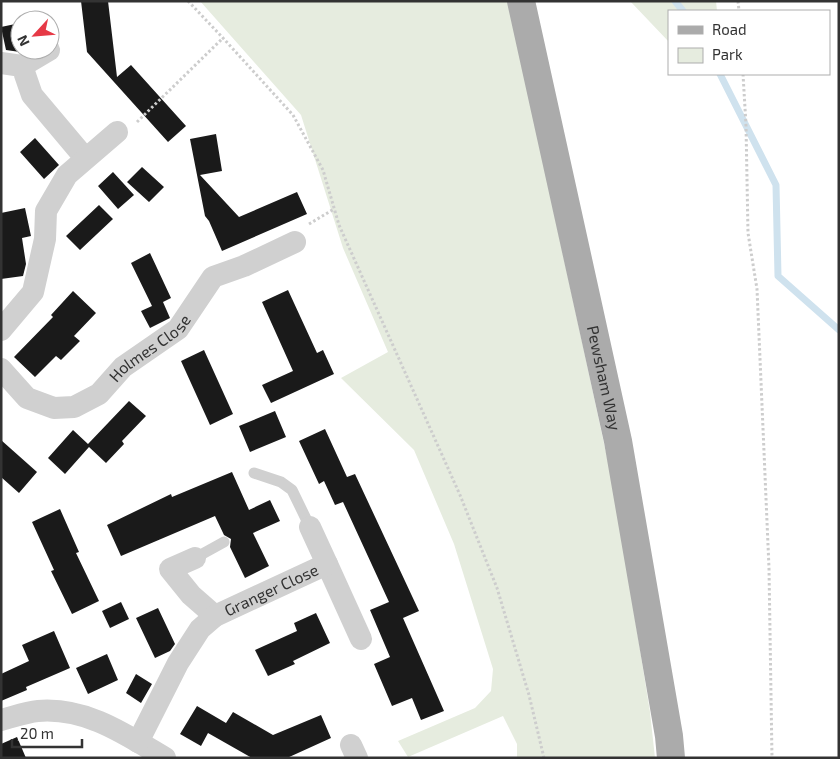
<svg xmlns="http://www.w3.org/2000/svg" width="840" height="759" font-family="'Exo 2',sans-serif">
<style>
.green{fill:#e6ecdf}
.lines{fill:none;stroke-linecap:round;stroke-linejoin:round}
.stream{stroke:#cfe2ee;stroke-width:7}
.building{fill:#1a1a1a}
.path{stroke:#cdcdcd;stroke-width:3;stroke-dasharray:2.5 2.5;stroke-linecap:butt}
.lane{stroke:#d0d0d0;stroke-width:11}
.street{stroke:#d0d0d0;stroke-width:22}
.primary{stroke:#ababab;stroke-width:28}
.labels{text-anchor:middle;stroke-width:5;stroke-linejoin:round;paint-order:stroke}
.street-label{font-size:16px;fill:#333;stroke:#fff}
</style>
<rect width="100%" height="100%" fill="#fff"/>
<!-- green -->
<path class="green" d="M200 1H508L615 494 650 712 655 758H517V744L503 716 408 757 398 741 475 708 491 691 493 669 454 544 414 450 341 378 388 352 343 248 301 115Z
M630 1H716L717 11H669V42Z"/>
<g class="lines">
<!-- stream -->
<path class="stream" d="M675 1 683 11
M720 74 776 185 778 276 839 330"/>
</g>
<!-- building -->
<path class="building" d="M81 1H108L117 77 131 65 186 126 168 142 87 52Z
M20 23V52L6 50 1 27Z
M216 134 222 171 200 175 239 217 297 192 307 214 222 251 209 221 205 216 190 139Z
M35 138 59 165 44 179 20 152Z
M142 167 164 187 149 202 127 182Z
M113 172 134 195 118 209 98 186Z
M99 205 113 219 80 250 66 236Z
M25 208 31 236 22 238 26 264 23 276 1 279V213Z
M150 253 171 298 163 302 170 318 150 328 141 311 152 306 131 263Z
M288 290 317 353 323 350 334 374 271 403 262 385 293 371 262 302Z
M73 291 96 313 74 336 80 341 61 360 56 356 35 377 14 357 53 317 51 315Z
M204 350 233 414 210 425 181 361Z
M129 401 146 416 122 441 124 444 106 463 89 447 65 474 48 458 73 430 88 444Z
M275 411 286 437 250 452 239 426Z
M325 429 347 477 355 474 419 611 403 618 444 711 421 720 412 698 392 706 374 664 390 657 370 610 389 602 343 502 335 505 324 481 319 484 299 441Z
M1 440 37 472 19 493 1 477Z
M232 472 249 510 270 500 280 521 253 533 269 566 245 578 230 547 231 539 224 535 215 516 121 556 107 525 171 494 172 497Z
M60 509 79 552 76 553 99 601 72 614 51 571 54 570 32 522Z
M121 602 129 619 110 628 102 611Z
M158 608 175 644 170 651 155 658 136 618Z
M316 613 330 643 293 661 295 664 268 676 255 650 297 631 294 623Z
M54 631 70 668 26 687 27 690 1 701V674L29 661 22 645Z
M107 654 118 680 88 694 76 668Z
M136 674 152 684 141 703 126 693Z
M197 706 226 723 233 712 273 735 321 715 331 738 287 758H252L208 733 201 746 180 734Z
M17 737 26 758H1V744Z"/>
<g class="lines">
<!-- path -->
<path class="path" d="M188 1 223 38 293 115 323 170 339 225 460 495 497 588 529 695 544 758
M738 1 739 11
M743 74 746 125 748 233 757 289 769 568 772 758
M137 122 223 38
M309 224 334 209"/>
<!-- lane -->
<path class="lane" d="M254 473 281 482 292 490 310 527
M195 558 224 542"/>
<!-- street -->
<g class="street">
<path d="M1 63 22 66 32 95 85 158"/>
<path d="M22 66 49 50"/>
<path d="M1 330 33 292 45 239 46 211 67 175 117 132"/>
<path id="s1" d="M1 369 27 398 54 408 74 407 99 394 123 367 178 329 213 277 244 266 295 242"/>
<path d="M195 558 170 569 191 595 215 616"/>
<path d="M327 564 361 639"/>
<path d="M1 720C13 717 26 712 38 711 86 707 125 734 165 758"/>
<path id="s2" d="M138 742 178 663 200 629 215 616 327 564 310 527"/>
<path d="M351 745 357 758"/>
</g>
<!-- primary -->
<path class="primary" id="s3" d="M521 1 618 441 669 736 671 758"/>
</g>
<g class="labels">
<!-- street labels -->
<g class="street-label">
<text dy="6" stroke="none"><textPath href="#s1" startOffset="185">Holmes Close</textPath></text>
<text dy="6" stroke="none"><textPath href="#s3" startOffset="386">Pewsham Way</textPath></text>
<text dy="6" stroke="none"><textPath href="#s2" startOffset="211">Granger Close</textPath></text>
</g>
</g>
<!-- border -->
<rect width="840" height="759" fill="none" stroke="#333333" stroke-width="5"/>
<!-- legend -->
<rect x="668" y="10" width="162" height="65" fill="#ffffff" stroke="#adadad"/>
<rect x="678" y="26" width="25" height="8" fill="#ababab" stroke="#adadad"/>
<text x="712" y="35" font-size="15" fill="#333333">Road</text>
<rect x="678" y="48" width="25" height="15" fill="#e6ecdf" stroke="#adadad"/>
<text x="712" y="60" font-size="15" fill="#333333">Park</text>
<!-- north arrow -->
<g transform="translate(35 35) rotate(244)"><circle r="24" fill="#ffffff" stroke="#adadad"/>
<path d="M0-4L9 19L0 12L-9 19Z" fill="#e63946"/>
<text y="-8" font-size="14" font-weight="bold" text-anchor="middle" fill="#333333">N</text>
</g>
<!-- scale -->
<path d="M12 739v8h70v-8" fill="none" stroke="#333333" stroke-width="2.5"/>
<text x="20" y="739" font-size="15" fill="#333333" stroke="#ffffff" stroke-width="4" paint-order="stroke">20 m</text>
</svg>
